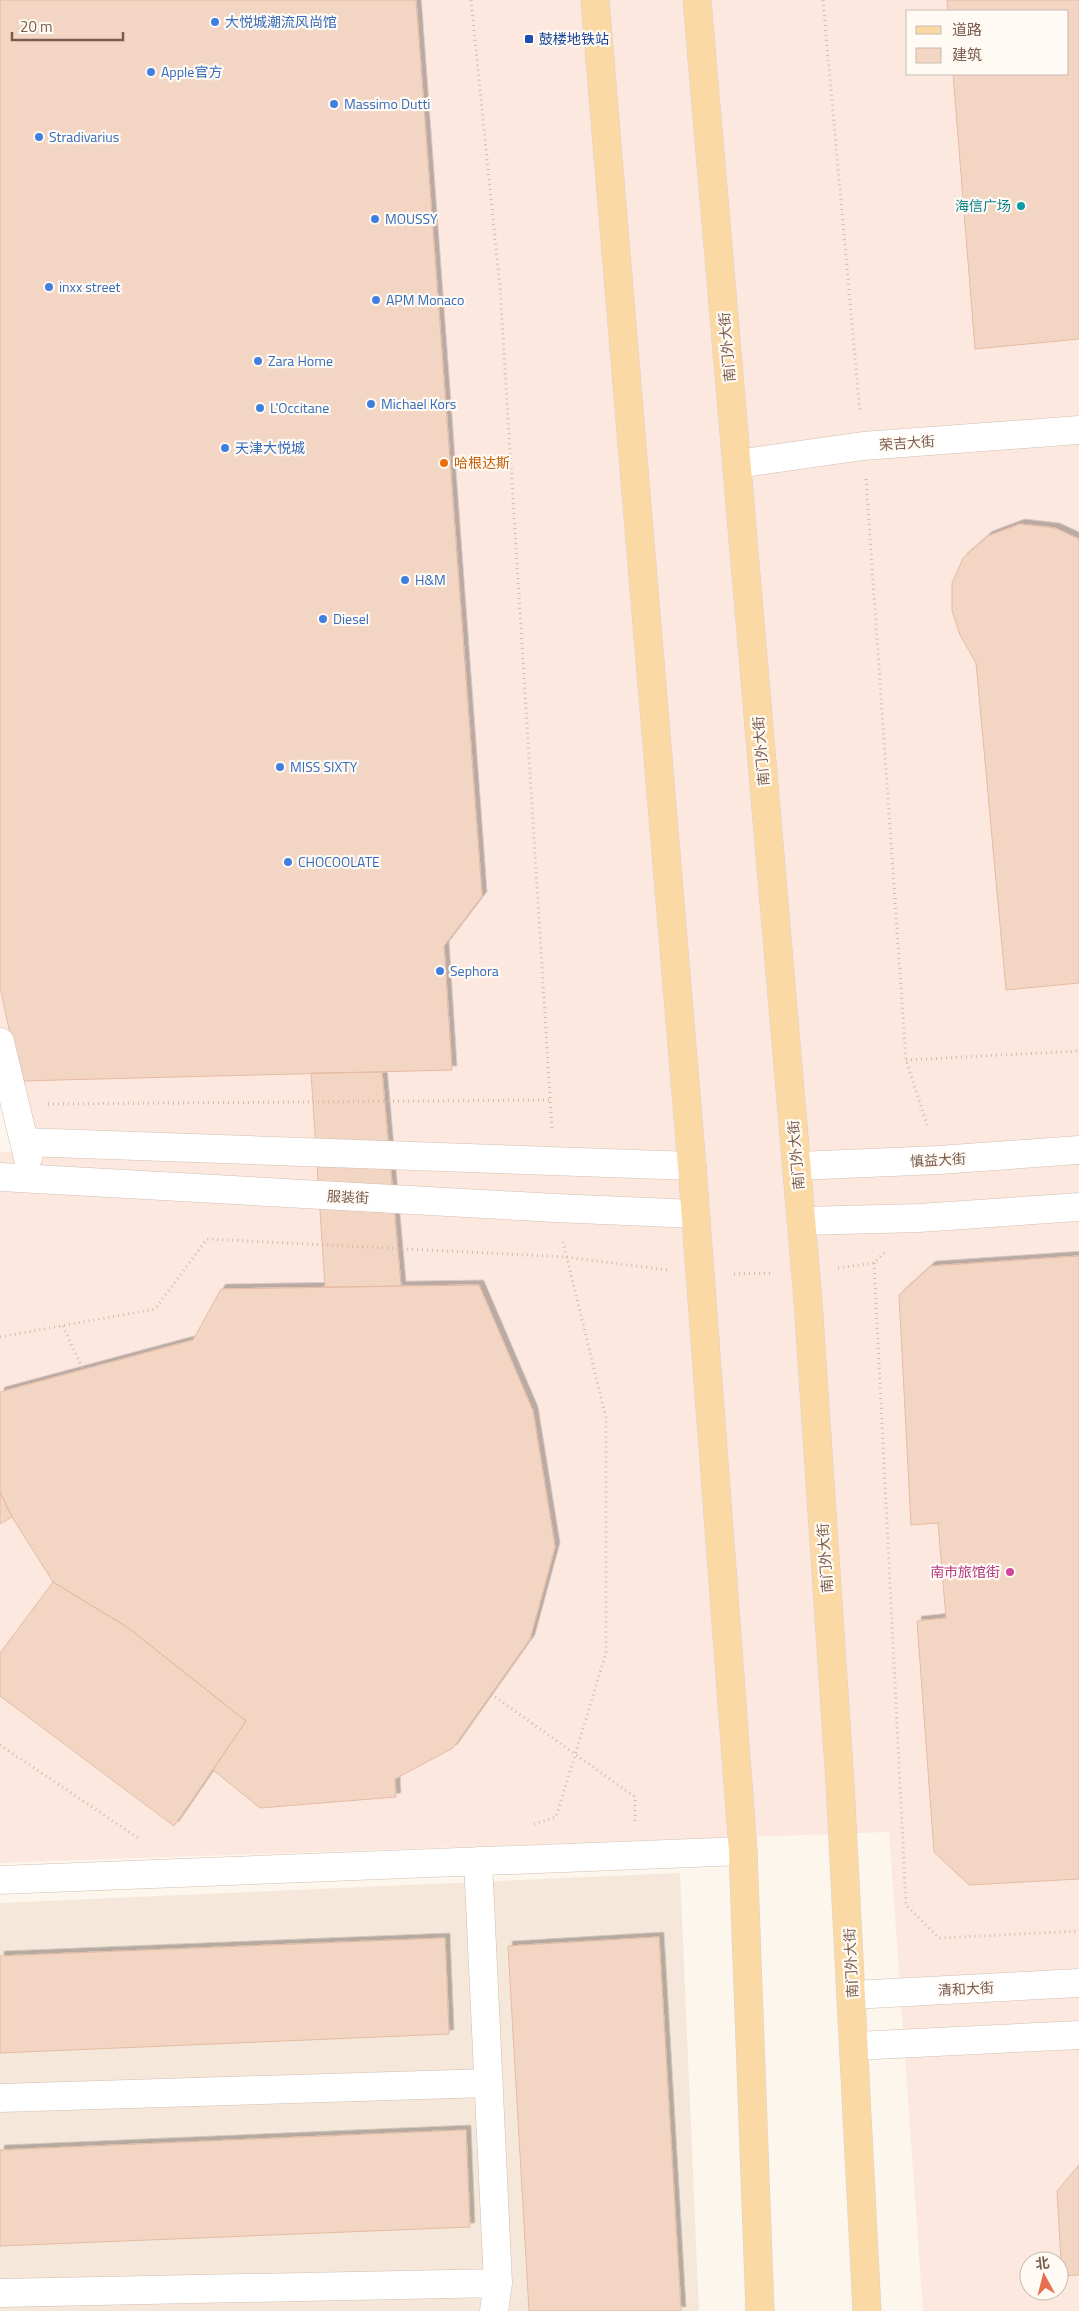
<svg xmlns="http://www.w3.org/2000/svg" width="1079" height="2311" font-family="'Titillium Web','Noto Sans SC',sans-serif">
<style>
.residential{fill:#f5e8da}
.commercial{fill:#fde8e0;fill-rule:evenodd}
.building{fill:#f3d5c3;stroke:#e6bba3;filter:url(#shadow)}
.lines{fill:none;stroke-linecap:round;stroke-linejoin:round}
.minor-casing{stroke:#d1beb0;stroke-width:29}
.major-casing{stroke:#dad1cd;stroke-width:29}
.path{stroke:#d9b8a5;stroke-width:3;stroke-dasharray:1 4;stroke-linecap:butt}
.minor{stroke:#fff;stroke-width:28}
.major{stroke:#fbd9a5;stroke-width:28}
.shop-dot{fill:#3f7fe0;stroke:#fffaf3;stroke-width:2}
.transit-dot{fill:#1a4fb4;stroke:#fffaf3;stroke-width:2}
.culture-dot{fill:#0f9aa8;stroke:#fffaf3;stroke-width:2}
.food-dot{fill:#e8710a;stroke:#fffaf3;stroke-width:2}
.hotel-dot{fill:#d1479c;stroke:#fffaf3;stroke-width:2}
.labels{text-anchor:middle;stroke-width:4.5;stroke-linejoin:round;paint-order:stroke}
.shop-label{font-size:14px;fill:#366cbe;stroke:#fffaf3;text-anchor:start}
.transit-label{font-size:14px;fill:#164399;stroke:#fffaf3;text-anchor:start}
.culture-label{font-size:14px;fill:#0d838f;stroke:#fffaf3;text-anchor:end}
.street-label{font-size:14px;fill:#7a5c4d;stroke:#fffaf3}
.food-label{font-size:14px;fill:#c56008;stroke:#fffaf3;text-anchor:start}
.hotel-label{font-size:14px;fill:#b23c85;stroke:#fffaf3;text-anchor:end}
</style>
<defs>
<filter id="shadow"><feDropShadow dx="4.5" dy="-4.5" stdDeviation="0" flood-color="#0004"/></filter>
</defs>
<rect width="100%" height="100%" fill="#fdf6ec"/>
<!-- residential -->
<path class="residential" d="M680 1873 699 2311H0V1903Z"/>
<!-- commercial -->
<path class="commercial" d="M0 0H1079V2311H923L889 1832 0 1863V1152H17L0 1078ZM908 11H1068V74H908ZM1029 2261H1059V2291H1029Z"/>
<!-- building -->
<path class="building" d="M0 0H416L482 896 444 946 452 1070 20 1081 0 987Z
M947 0H1079V339L975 349 953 74H1068V11H948Z
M1020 524 1055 528 1079 539V983L1006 990 976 663 960 635 952 611V583L963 558 988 536Z
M382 1072 401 1286 325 1287 311 1073Z
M1079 1256V1879L969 1885 934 1852 917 1621 946 1618 938 1523 911 1525 899 1295 931 1266Z
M479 1285 533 1411 555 1547 530 1639 453 1748 395 1779 396 1797 260 1808 213 1770 246 1721 127 1627 53 1582 12 1517 0 1492V1392L193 1340 221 1289Z
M0 1492 12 1517 0 1524Z
M53 1582 127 1627 246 1721 174 1826 0 1696V1653Z
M659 1937 681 2311H529L508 1946Z
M445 1938 449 2034 0 2053V1956Z
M466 2130 470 2227 0 2246V2150Z
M1079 2165V2275L1062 2276 1057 2191Z"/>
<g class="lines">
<!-- minor casing -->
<g class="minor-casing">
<path id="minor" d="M737 464 863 446 1079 430
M0 1042 28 1158
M24 1142 692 1166
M797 1166 939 1160 1079 1150
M0 1177 555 1208 695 1214
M801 1221 919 1218 1079 1207
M478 1861 498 2283 494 2311
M0 1880 743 1851
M852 1995 1079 1983
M855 2046 1079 2035
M0 2098 488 2083
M0 2293 498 2283"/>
</g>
<!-- major casing -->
<g class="major-casing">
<path id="major" d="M595 0 692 1166 743 1851 760 2311
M697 0 808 1301 840 1783 867 2311"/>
</g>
<!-- path -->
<path class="path" d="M471 0 500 288 552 1129
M823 0 860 413
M866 479 906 1060 928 1128
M906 1060 1079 1051
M48 1104 550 1100
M874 1263 906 1905 939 1938 1079 1931
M838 1268 874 1263 885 1252
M734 1274 772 1273
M63 1326 83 1370
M0 1337 155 1309 207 1239 566 1257 668 1270
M491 1694 635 1797V1822
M0 1745 141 1840
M534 1824 556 1817 606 1653V1418L563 1242"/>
<!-- minor -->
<use href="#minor" class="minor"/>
<!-- major -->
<use href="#major" class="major"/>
</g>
<!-- markers -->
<g class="shop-dot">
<circle cx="215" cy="22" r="5"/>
<circle cx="151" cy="72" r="5"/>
<circle cx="334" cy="104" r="5"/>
<circle cx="39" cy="137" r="5"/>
<circle cx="375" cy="219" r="5"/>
<circle cx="49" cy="287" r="5"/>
<circle cx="376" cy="300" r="5"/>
<circle cx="258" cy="361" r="5"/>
<circle cx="371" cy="404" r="5"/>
<circle cx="260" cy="408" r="5"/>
<circle cx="225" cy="448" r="5"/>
<circle cx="405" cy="580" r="5"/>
<circle cx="323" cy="619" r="5"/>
<circle cx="280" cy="767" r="5"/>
<circle cx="288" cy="862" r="5"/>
<circle cx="440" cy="971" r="5"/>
</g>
<rect class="transit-dot" x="524" y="34" width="10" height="10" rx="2.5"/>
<circle class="culture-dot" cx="1021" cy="206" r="5"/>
<circle class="food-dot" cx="444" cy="463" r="5"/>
<circle class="hotel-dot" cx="1010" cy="1572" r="5"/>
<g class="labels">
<!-- shop labels -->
<g class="shop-label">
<text x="225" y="27">大悦城潮流风尚馆</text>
<text x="161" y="77">Apple官方</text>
<text x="344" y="109">Massimo Dutti</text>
<text x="49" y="142">Stradivarius</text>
<text x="385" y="224">MOUSSY</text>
<text x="59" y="292">inxx street</text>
<text x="386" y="305">APM Monaco</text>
<text x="268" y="366">Zara Home</text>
<text x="381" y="409">Michael Kors</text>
<text x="270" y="413">L'Occitane</text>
<text x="235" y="453">天津大悦城</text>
<text x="415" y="585">H&amp;M</text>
<text x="333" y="624">Diesel</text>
<text x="290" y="772">MISS SIXTY</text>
<text x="298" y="867">CHOCOOLATE</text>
<text x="450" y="976">Sephora</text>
</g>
<!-- transit labels -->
<g class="transit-label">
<text x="539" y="44">鼓楼地铁站</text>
</g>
<!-- culture labels -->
<g class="culture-label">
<text x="1011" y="211">海信广场</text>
</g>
<!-- street labels -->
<g class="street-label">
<text transform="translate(727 347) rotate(-95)" y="5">南门外大街</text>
<text transform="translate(907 443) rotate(-4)" y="5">荣吉大街</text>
<text transform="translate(761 751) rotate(-95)" y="5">南门外大街</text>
<text transform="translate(796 1155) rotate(-95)" y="5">南门外大街</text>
<text transform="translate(938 1160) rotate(-3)" y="5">慎益大街</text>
<text transform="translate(348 1197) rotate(3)" y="5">服装街</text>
<text transform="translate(825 1558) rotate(-94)" y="5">南门外大街</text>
<text transform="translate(851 1963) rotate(-93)" y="5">南门外大街</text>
<text transform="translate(966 1989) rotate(-3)" y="5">清和大街</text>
</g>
<!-- food labels -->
<g class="food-label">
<text x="454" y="468">哈根达斯</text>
</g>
<!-- hotel labels -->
<g class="hotel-label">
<text x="1000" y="1577">南市旅馆街</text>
</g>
</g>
<!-- legend -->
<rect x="906" y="10" width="162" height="65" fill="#fffaf3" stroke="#cabbb1"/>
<rect x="916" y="26" width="25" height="8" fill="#fbd9a5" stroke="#cabbb1"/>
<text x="952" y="35" font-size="15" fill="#7a5c4d">道路</text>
<rect x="916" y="48" width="25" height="15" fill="#f3d5c3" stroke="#cabbb1"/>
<text x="952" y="60" font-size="15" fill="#7a5c4d">建筑</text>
<!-- north arrow -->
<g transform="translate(1044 2276) rotate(353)"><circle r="24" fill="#fffaf3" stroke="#cabbb1"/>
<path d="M0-4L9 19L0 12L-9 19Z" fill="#e76f51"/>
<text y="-8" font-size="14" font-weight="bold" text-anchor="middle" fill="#7a5c4d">北</text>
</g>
<!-- scale -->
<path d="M12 32v8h111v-8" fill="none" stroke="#7a5c4d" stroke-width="2.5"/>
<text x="20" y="32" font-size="15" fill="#7a5c4d" stroke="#fffaf3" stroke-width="4" paint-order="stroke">20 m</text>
</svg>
